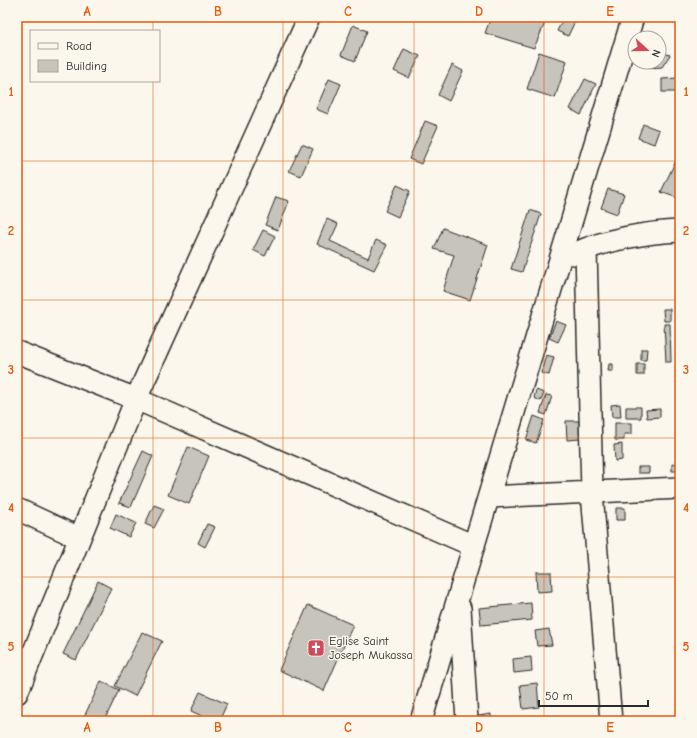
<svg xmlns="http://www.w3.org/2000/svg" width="697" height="738" font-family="'Comic Neue',sans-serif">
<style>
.building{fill:#c7c4bc;stroke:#2b2b2b}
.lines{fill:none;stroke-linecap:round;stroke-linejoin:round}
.minor-casing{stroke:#2b2b2b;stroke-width:24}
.minor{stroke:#fbf7ec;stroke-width:21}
.grid{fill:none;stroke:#e8590c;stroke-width:1;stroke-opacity:0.55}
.labels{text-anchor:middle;stroke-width:3;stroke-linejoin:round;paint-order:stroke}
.poi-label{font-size:12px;fill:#2b2b2b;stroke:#fbf7ec;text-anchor:start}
.neatline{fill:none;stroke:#e8590c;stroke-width:1.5}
.grid-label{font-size:13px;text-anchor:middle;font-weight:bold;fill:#e8590c}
</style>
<rect width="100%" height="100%" fill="#fbf7ec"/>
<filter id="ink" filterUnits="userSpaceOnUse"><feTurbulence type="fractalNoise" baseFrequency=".025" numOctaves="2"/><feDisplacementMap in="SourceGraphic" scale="8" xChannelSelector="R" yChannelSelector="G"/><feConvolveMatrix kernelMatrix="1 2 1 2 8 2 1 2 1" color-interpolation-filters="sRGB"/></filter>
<g filter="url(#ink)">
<!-- building -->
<path class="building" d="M491 17H524L545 23 534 48 485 33Z
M564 17H577L568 36 557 31Z
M353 25 367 31 355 61 341 55Z
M404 49 420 56 409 78 394 71Z
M539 52 567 61 555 98 527 89Z
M659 52 670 55 662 67 649 68 651 62H659Z
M452 65 463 71 449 101 438 95Z
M678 78V92H662V79Z
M329 79 341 84 328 114 316 109Z
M585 79 596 84 581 115 570 109Z
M425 121 438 126 421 164 409 159Z
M643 124 659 130 654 144 638 138Z
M302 144 313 149 301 176 289 171Z
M678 156 680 157V199L661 192Z
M397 185 410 191 398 217 385 211Z
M608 189 624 194 617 214 601 208Z
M276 197 289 201 278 230 265 225Z
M530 210 541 214 522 272 511 269Z
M327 219 338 224 330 241 368 258 376 240 387 245 374 270 317 244Z
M443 228 488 245 470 300 443 291 454 255 434 249Z
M263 230 275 236 265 256 253 250Z
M663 309H670V321H664Z
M556 321 566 325 558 342 549 338Z
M664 324H670L671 362H666Z
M641 349H647L646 360H641Z
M546 355 554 357 549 375 541 373Z
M609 364H613V371H608Z
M637 364H644V375H637Z
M536 390 544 393 541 401 534 398Z
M546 395 552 396 546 415 540 413Z
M620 404 621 417H612L611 405Z
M626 407H641V418H626Z
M660 409V417L647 418 646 410Z
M534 416 544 420 536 443 526 440Z
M566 421H579L580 439 567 440Z
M615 423H632V434H624V440H615Z
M622 444V460L615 461 614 445Z
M188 447 209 456 189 504 168 495Z
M143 451 153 456 131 507 119 503Z
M680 463V471H672V464Z
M638 467H649V473H638Z
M154 505 164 509 154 528 145 524Z
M616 508H625V520H616Z
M116 514 136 523 129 537 110 528Z
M207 524 215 527 205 547 198 543Z
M536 572H551L552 591 537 592Z
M98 581 111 588 76 660 63 654Z
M531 603 532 620 481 625 479 608Z
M308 605 353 625 324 691 279 670Z
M549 629 552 645 537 646 535 631Z
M142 632 162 641 135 696 115 686Z
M531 657 532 671 514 673 513 659Z
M101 681 119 690 104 721H86L83 719Z
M537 683 539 707 523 709 520 685Z
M200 692 227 704 219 721H213L191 711Z
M491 714V721H472V717Z
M679 714 680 721H673L672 716Z"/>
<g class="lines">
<!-- minor casing -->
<g class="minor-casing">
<path id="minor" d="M586 249 592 493 611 721
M574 254C603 240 648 232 680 231
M17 352 136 399 474 546
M489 497 680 488
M17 509 79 538
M460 608 467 721
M17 693 136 399 309 17
M421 721 633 17"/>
</g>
<!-- minor -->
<use href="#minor" class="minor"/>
</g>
</g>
<!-- grid -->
<path class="grid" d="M153 17V31M283 17V721M414 17V721M544 17V721M153 81V721M17 161H680M17 300H680M17 438H680M17 577H680"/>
<!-- icons -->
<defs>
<g id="church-square" transform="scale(0.9)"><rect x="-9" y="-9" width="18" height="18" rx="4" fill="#d1495b" stroke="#fbf7ec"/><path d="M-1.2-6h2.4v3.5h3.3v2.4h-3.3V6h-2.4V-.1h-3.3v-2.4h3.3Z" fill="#fff"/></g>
</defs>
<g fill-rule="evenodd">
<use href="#church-square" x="316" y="648"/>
</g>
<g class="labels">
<!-- poi labels -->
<g class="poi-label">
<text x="329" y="645">Eglise Saint<tspan x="329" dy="14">Joseph Mukassa</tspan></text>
</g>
</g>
<!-- margin -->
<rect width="697" height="738" fill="none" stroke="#fbf7ec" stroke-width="44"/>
<!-- legend -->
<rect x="30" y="30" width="130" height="52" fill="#fbf7ec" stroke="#a8a59f"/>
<rect x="38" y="43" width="20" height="6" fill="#fbf7ec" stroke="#a8a59f"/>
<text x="66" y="50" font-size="12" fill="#2b2b2b">Road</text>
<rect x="38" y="60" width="20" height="12" fill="#c7c4bc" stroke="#a8a59f"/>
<text x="66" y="70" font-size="12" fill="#2b2b2b">Building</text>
<!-- north arrow -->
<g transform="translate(647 50) rotate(111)"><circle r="19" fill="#fbf7ec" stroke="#a8a59f"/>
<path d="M0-3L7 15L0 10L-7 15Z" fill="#d1495b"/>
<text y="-6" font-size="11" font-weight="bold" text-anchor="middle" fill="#2b2b2b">N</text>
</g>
<!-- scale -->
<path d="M539 700v6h109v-6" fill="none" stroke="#2b2b2b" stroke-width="2"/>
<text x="545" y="700" font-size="12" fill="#2b2b2b" stroke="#fbf7ec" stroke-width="3" paint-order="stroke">50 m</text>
<rect x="22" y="22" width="653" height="694" class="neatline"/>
<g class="grid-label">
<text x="87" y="16">A</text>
<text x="218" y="16">B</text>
<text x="348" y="16">C</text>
<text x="479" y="16">D</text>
<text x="610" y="16">E</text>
<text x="11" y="96">1</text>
<text x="686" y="96">1</text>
<text x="11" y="235">2</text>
<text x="686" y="235">2</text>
<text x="11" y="374">3</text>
<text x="686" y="374">3</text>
<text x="11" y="512">4</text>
<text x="686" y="512">4</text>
<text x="11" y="651">5</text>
<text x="686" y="651">5</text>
<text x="87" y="732">A</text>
<text x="218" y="732">B</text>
<text x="348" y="732">C</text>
<text x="479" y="732">D</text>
<text x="610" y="732">E</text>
</g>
</svg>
